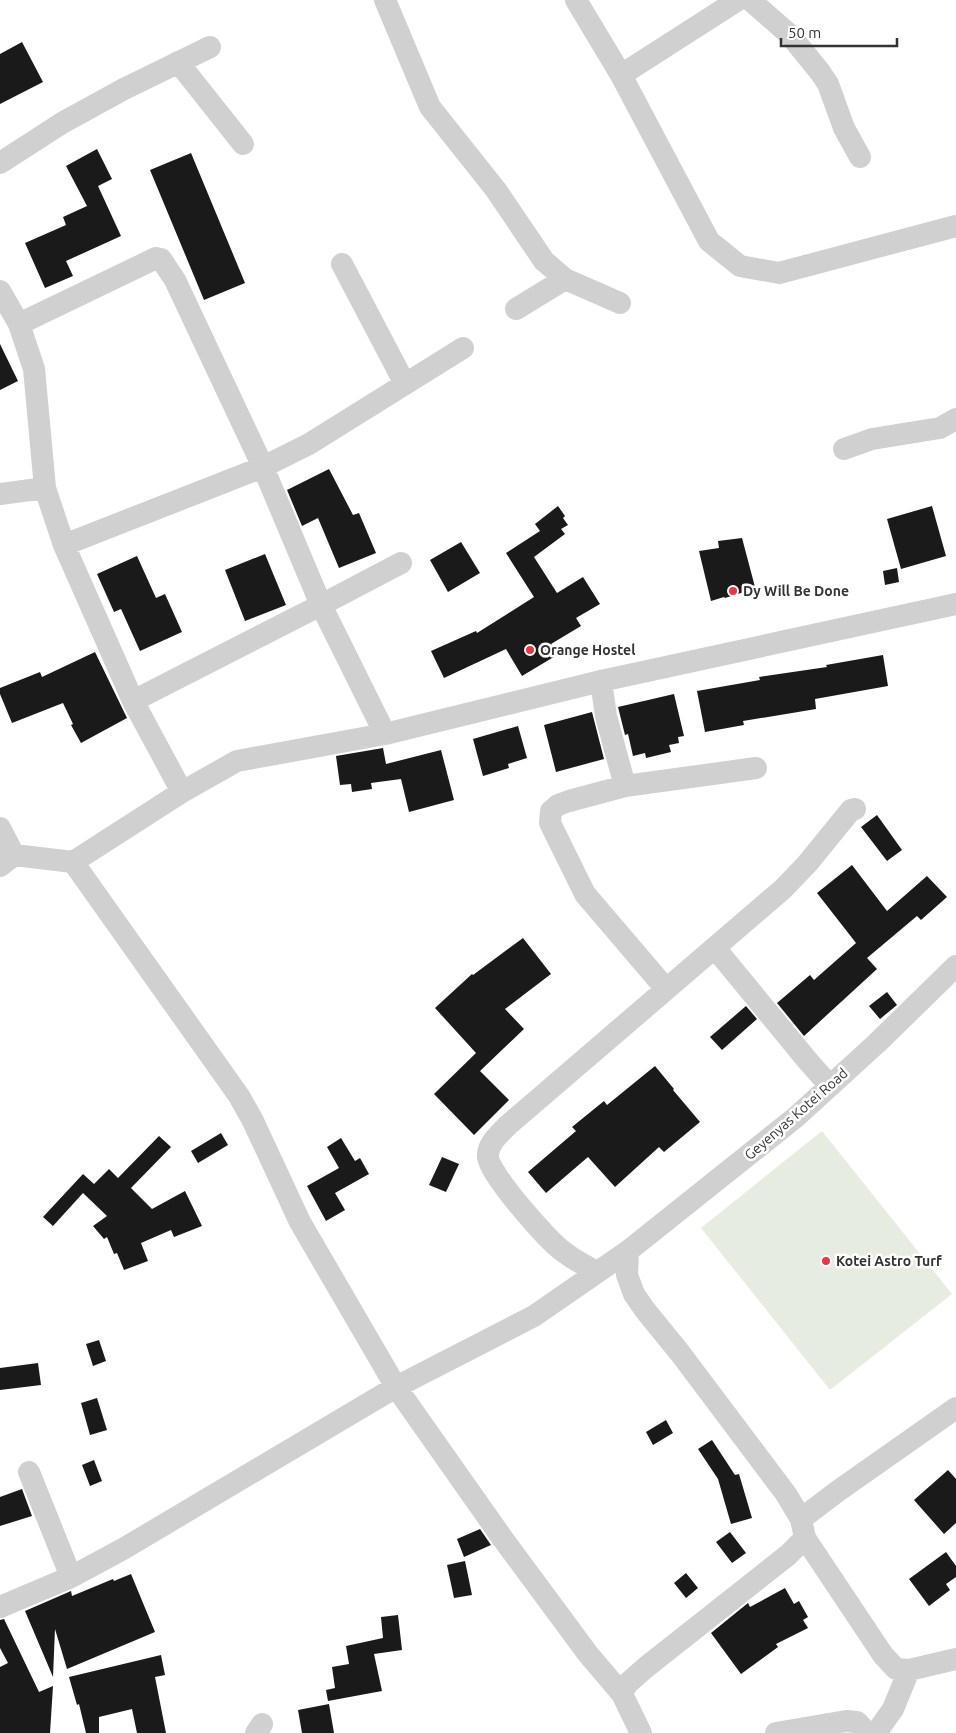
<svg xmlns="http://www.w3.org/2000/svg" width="956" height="1733" font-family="Ubuntu,sans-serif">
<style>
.green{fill:#e6ecdf}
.building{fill:#1a1a1a}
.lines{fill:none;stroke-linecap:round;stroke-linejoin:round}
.minor{stroke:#d0d0d0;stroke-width:22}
.poi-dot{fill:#e63946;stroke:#fff;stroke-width:2}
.labels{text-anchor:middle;stroke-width:5;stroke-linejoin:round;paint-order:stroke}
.poi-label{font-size:14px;font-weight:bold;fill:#333;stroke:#fff;text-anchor:start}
.street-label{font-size:14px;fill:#333;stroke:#fff}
</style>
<rect width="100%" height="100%" fill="#fff"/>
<!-- green -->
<path class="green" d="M822 1131 952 1294 830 1390 701 1228Z"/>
<!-- building -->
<path class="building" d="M22 42 43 82 0 104V54Z
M97 149 112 179 98 186 121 236 66 261 73 276 45 288 25 243 66 225 63 217 87 206 66 166Z
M191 153 245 283 204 300 150 170Z
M0 344 18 381 0 390Z
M329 469 353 515 359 513 376 553 339 568 318 518 302 526 287 490Z
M558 506 565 516 563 518 568 525 561 529 565 534 534 557 557 593 583 577 600 604 576 618 581 626 551 644 557 655 522 676 506 649 444 678 431 651 476 631 477 633 534 597 506 553 540 531 535 524Z
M932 506 946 556 901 569 887 519Z
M742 538 755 587 744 590V592L725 598 724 597 711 601 699 551 719 548 718 541Z
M461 542 480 573 448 592 430 560Z
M265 554 286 605 245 621 225 570Z
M137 556 156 598 165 594 182 632 140 651 121 609 114 612 97 574Z
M897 568 899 582 885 585 883 571Z
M95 652 127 718 81 743 71 725 73 724 63 703 12 723 0 694V688L40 672 42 677Z
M883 655 888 686 815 699 816 709 743 721 744 725 705 732 697 691 760 680 759 677 827 667 826 665Z
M674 694 684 736 678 737 679 743 669 745 671 752 646 758 645 753 633 756 628 734 625 735 618 707Z
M592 712 604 759 556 772 544 725Z
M518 726 527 758 508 764 509 768 483 776 473 739Z
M383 748 386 764 441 750 454 800 409 812 401 779 371 783 372 789 352 792 351 784 340 785 336 756Z
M877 815 902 850 887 861 861 827Z
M852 865 887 911 927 876 947 897 921 920 917 916 867 958 877 969 804 1036 777 1003 810 975 814 980 856 943 817 893Z
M523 938 551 974 505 1009 524 1029 480 1071 509 1100 474 1135 434 1094 476 1053 435 1008 472 974 473 975Z
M887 992 897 1005 880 1019 869 1006Z
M746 1006 757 1019 722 1050 710 1037Z
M655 1066 674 1089 673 1090 700 1122 664 1152 659 1147 615 1187 588 1157 546 1193 528 1172 576 1131 572 1127 604 1101 607 1105Z
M221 1133 228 1145 198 1163 191 1151Z
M159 1136 171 1147 131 1188 152 1209 185 1191 202 1226 174 1237 171 1230 141 1243 148 1261 124 1270 117 1253 114 1254 107 1237 104 1239 93 1226 107 1216 83 1193 53 1226 43 1217 83 1174 94 1184 109 1169 118 1178Z
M341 1138 355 1161 360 1158 369 1174 335 1193 345 1210 326 1221 307 1186 339 1168 327 1147Z
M442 1157 459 1164 446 1192 429 1185Z
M99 1340 106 1361 93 1366 86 1344Z
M38 1363 41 1385 0 1390V1368Z
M97 1398 107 1430 90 1435 81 1403Z
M666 1420 673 1433 653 1445 646 1432Z
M712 1440 735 1475 739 1474 752 1518 731 1524 718 1479 698 1449Z
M94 1460 102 1481 90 1486 82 1465Z
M948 1470 956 1479V1523L944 1534 914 1500Z
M22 1489 32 1516 0 1526V1497Z
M480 1529 491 1545 464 1557 457 1539Z
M730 1532 746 1553 732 1563 716 1542Z
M946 1552 956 1566V1577L946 1584 950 1590 929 1606 909 1579Z
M465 1561 472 1595 454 1598 447 1565Z
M686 1573 698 1588 686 1598 674 1583Z
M131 1574 155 1632 67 1669 55 1629 53 1677 25 1611 71 1591 72 1596 113 1579 114 1581Z
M785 1588 794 1604 799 1601 808 1617 803 1620 808 1628 776 1644 778 1647 741 1674 711 1633 748 1603 750 1607Z
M398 1615 402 1650 374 1654 382 1691 328 1701 326 1690 335 1688 332 1667 349 1664 346 1646 383 1638 381 1617Z
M4 1619 39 1692 53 1686 50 1733H0V1667L8 1663 0 1648V1620Z
M161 1655 165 1675 155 1677 166 1733H137L132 1709 99 1717V1733H86L79 1704 77 1705 69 1677Z
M329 1704 334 1733H302L298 1710Z"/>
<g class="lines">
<!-- minor -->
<path class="minor" d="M385 0 430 107 496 190 544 261 565 279 620 303
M576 0 621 75 709 241 740 266 779 273 956 226
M750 0 790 35 820 72 828 84 844 128 860 157
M178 62 243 144
M621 75 738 0
M0 163 62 123 124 89 210 47
M342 264 405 384
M0 291 19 324 34 369 45 488 64 545 133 701 182 792
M516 309 565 279
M19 324 156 258 161 259 175 280 263 467 321 605 385 734
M844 449 872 439 940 428 956 419
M0 494 45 488
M64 545 263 467 309 444 463 348
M601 681 606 716 625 786
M133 701 321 605 401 563
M0 828 14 855
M73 862 239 1096 252 1119 300 1222 396 1387 503 1539 588 1654 622 1694 641 1733
M0 866 14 855 73 862 182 792 237 761 385 734 601 681 956 604
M715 948 807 1060 830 1086
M666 989 585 894 550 823 551 811 558 805 569 801 625 786 756 768
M628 1251 627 1275 634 1294 645 1310 680 1353 786 1494 801 1519 805 1538 883 1655 896 1669 909 1670 956 1659
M597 1272C586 1266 574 1260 564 1252 549 1242 489 1174 488 1157 487 1144 499 1135 507 1126L783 889 807 864 851 810 855 809
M29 1472 71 1577
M801 1519 838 1491 956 1408
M0 1607 71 1577 123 1549 396 1387 534 1316 628 1251 796 1117 877 1043 956 966
M622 1694 627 1684 645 1668 788 1555 805 1538
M256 1733 262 1724
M776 1733 846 1721 857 1722 867 1733
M876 1733 893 1709 909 1670"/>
</g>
<!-- markers -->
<g class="poi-dot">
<circle cx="733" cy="591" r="5"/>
<circle cx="530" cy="650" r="5"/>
<circle cx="826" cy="1261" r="5"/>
</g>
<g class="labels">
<!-- poi labels -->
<g class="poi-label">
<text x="743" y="596">Dy Will Be Done</text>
<text x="540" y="655">Orange Hostel</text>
<text x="836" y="1266">Kotei Astro Turf</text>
</g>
<!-- street labels -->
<g class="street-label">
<text transform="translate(796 1114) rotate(-41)" y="5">Geyenyas Kotei Road</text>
</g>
</g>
<!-- scale -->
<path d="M781 38v8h116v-8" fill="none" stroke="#333333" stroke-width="2.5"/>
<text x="788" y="38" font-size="15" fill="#333333" stroke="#ffffff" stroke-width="4" paint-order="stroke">50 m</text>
</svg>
